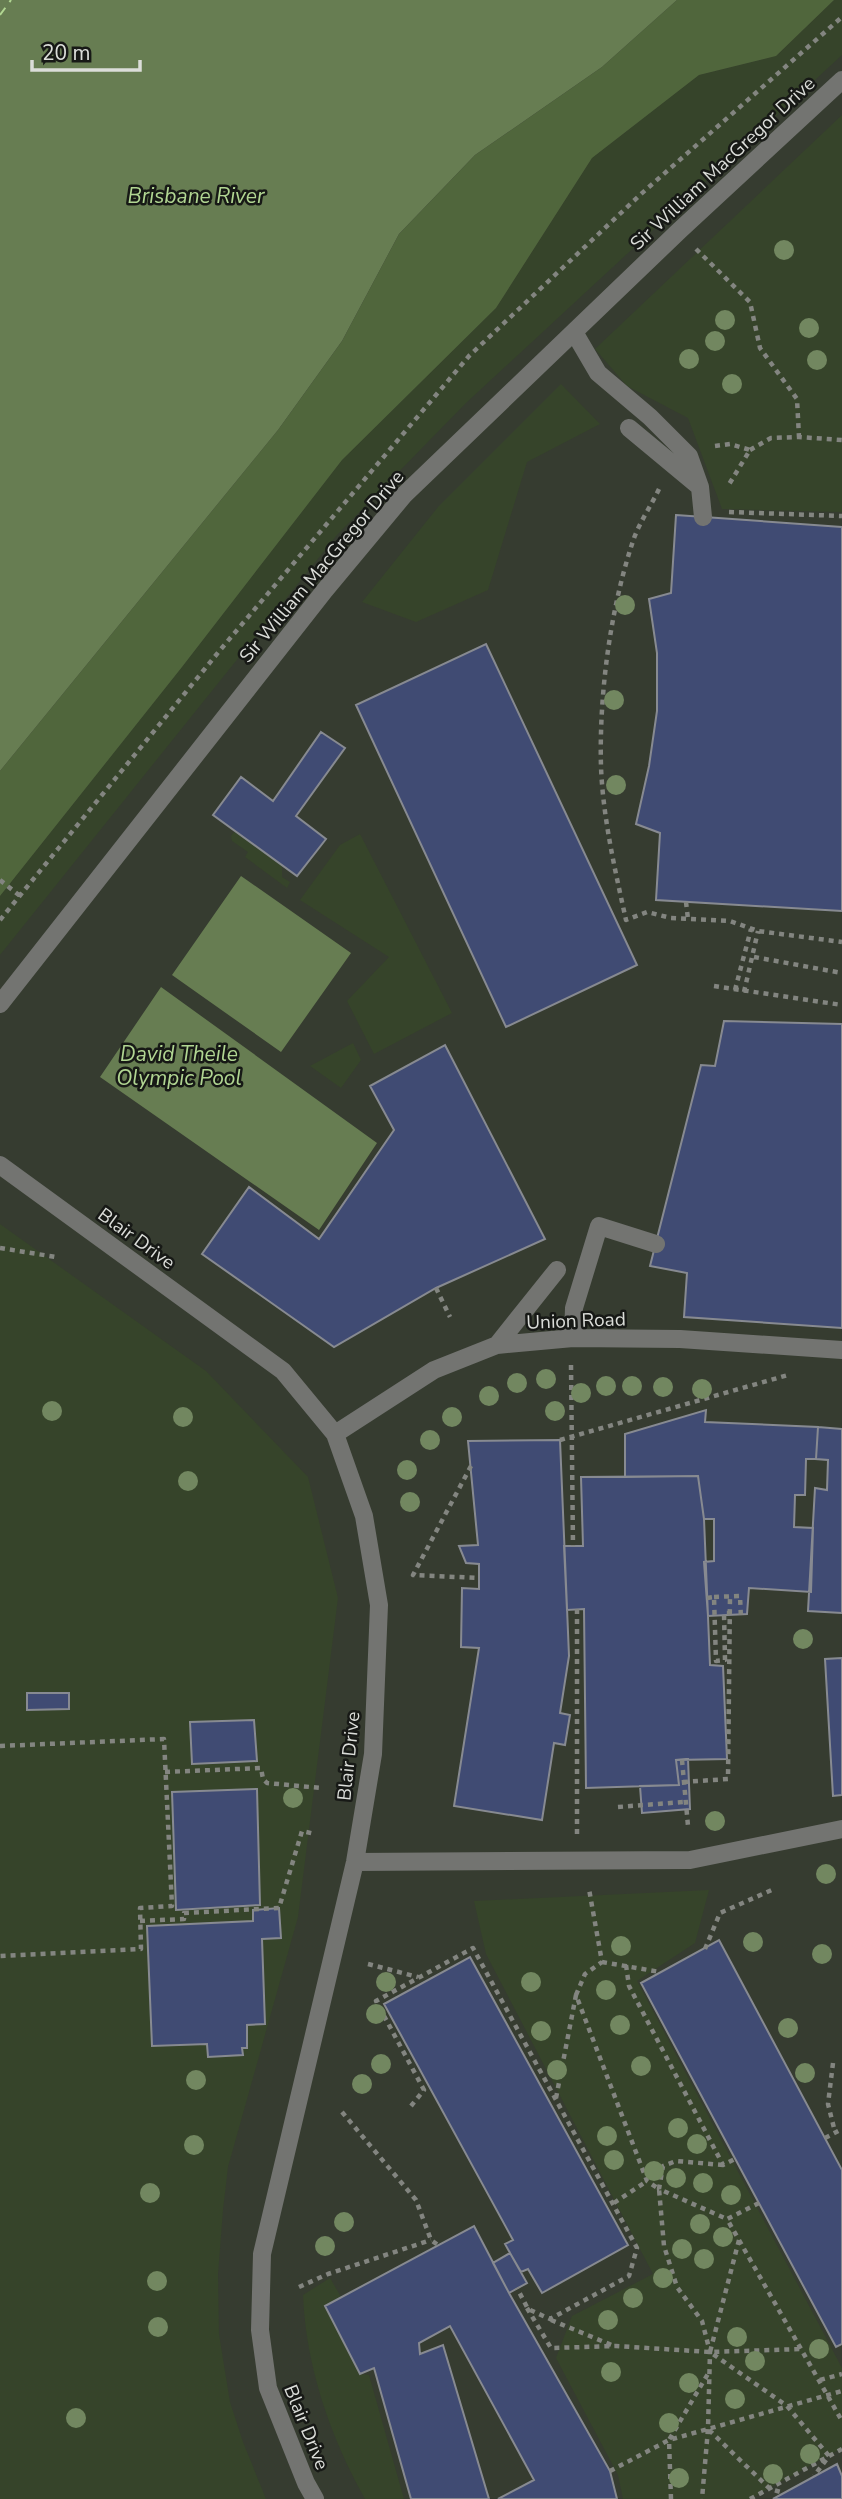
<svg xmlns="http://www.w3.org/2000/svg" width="842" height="2499" font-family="'Nunito Sans',sans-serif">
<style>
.built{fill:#363c30}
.green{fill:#36442a}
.forest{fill:#50663c}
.water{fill:#677d52}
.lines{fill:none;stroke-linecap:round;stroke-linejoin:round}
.ferry{stroke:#b1d692;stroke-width:2;stroke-dasharray:9 7;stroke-linecap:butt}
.building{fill:#404b73;stroke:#878a91;stroke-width:2}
.path{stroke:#838580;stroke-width:4.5;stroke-dasharray:5 5;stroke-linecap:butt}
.minor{stroke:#737471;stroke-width:18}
.tree{fill:#728760}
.labels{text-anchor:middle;stroke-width:5;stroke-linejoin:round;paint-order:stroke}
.street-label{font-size:19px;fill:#dbddd9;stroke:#171916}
.water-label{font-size:21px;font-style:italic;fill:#b1d692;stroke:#171916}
</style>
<rect width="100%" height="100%" fill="#2e312b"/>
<!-- built -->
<path class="built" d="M677 0H842V2499H0V771L278 430 602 67Z"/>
<!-- green -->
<path class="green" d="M834 0H842V55L466 403 337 535 0 955V896L182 667 342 460 496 308 592 158 699 75 776 56Z
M842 115V512L722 509 688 418 627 386 595 349Z
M561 384 600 424 527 462 488 590 416 622 362 602 438 507Z
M235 831 282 864V877L290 882 287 888 245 857 248 852 232 841 231 836Z
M360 834 452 1013 374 1054 347 1001 389 957 300 900 340 845Z
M353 1043 361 1060 341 1088 310 1066Z
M0 1224 206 1371 308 1477 338 1598 298 1917 228 2167 223 2210 218 2274 219 2334 230 2402 243 2442 266 2499H0Z
M709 1890 695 1943 637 1981 842 2368V2448L750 2499H623L618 2475 556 2358 572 2316 653 2274 486 1954 474 1901Z
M330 2278 341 2297 325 2306 360 2374 369 2375 404 2499H365C330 2436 306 2367 303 2295Z"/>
<!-- forest -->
<path class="forest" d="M677 0H834L776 56 699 75 592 158 496 308 342 460 182 667 0 896V771L278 430 342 341 399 234 475 155 602 67Z"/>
<!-- water -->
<path class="water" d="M0 0H677L602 67 475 155 399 234 342 341 278 430 0 771Z
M241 876 351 953 281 1052 172 975Z
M161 987 377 1143 319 1230 100 1077Z"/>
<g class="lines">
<!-- ferry -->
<path class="ferry" d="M0 15 11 0"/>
</g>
<!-- building -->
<path class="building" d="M676 515 842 527V911L656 900 660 833 636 824 649 766 657 711V653L649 599 671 593Z
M486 644 637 965 506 1027 356 705Z
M321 732 345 748 296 816 326 839 297 876 213 815 241 777 273 801Z
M724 1021 842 1024V1328L684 1317 687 1273 650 1266 701 1065 715 1066Z
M445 1045 545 1239 436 1288 334 1347 202 1254 249 1187 319 1239 394 1130 370 1086Z
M706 1410 705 1422 818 1427 816 1459H806L805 1495H795L794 1527 813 1528 811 1592 749 1588 747 1614 708 1616 704 1562 714 1561V1519H704L698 1476 625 1477V1434Z
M818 1427 842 1429V1613L808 1611 815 1488 827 1490 828 1460 816 1459Z
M560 1440 569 1656 560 1713 570 1715 565 1745 554 1743 542 1820 454 1806 479 1648 461 1647 462 1588 479 1589V1564L466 1563 459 1546 478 1545 468 1441Z
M698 1476 704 1519 710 1665 723 1666 727 1759 676 1760 679 1785 586 1788 584 1609 567 1610 564 1546H583L581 1477Z
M842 1658V1795L833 1796 825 1659Z
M27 1693H69V1709L27 1710Z
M254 1720 257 1761 192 1764 190 1722Z
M688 1759 690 1809 642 1813 640 1786 679 1785 676 1760Z
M257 1789 260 1905 176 1910 172 1792Z
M279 1908 281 1938 262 1939 265 2024 247 2025V2048H242L243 2055 208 2057 207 2044 152 2046 147 1926 253 1921V1910Z
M719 1940 842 2170V2344L836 2347 641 1983Z
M470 1957 628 2245 542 2293 528 2269 521 2272 510 2253 505 2244 513 2240 384 2004Z
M474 2226 509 2293 610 2471 617 2499H498L534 2480 450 2326 419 2343 420 2354 443 2345 489 2499H411L374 2368 360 2374 325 2306Z
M510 2253 527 2283 509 2293 493 2263Z
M837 2464 842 2476V2499H773Z"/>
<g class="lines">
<!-- path -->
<path class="path" d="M696 249 750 302 760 348 797 399 799 437
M715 446 730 444 750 450 728 486
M750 450 771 438 799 437 842 440
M659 489C651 506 639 523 633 541 610 610 599 695 601 767 603 818 615 870 626 920L647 912 671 918 730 921 758 931 842 942
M729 512 842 516
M0 880 20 896
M686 902 688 919
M0 920 221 649 469 356 641 194 842 17
M754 957 842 973
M714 986 842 1005
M735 990 751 929
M744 992 758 931
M0 1248 56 1257
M436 1288 450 1317
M571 1365 573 1546
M560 1440 788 1375
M471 1466 413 1575 479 1578
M714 1597 740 1596 741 1619
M707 1598 714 1597 716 1661 725 1660 724 1613H730
M577 1609V1835
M0 1746 164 1739 172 1906 140 1908 141 1949 0 1956
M682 1760 688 1826
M165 1772 261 1768 263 1779 267 1783 321 1788
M683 1782 728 1779 730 1596
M618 1807 684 1802
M140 1921 184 1919V1913L279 1908 302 1831 315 1834
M705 1949 720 1913 774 1889
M602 1962 660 1972
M368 1964 418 1977
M626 1965 629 1986 723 2165 735 2159
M576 1995 585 1974 602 1962 589 1889
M833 2063 828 2104 835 2132
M556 2098 576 1995 647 2181 659 2189 664 2246 677 2287 702 2321 710 2352 708 2429 702 2499
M411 2106 424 2090 376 2001 473 1948 637 2248 629 2276 550 2319 528 2309 517 2288
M342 2112 416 2200 431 2240 438 2245
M825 2138 842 2129
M723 2165 676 2161 663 2166 659 2189 727 2219
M614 2203 647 2181
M759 2203 727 2219 842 2421
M739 2240 710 2352 802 2349
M299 2287 328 2274 431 2240
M527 2308 551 2348 616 2346 710 2352 787 2406 829 2456 814 2476
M551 2320 614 2346
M820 2380 842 2374
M709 2430 770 2489 784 2493
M610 2471 669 2440 842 2391
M671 2499 669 2440 709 2372
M750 2499 842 2449"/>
<!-- minor -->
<path class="minor" d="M574 332 598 373 650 417 689 456 700 487 703 517
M629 428 700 487
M0 1004 325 590 404 495 680 230 842 80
M0 1165 283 1371 335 1434 364 1516 379 1605 373 1754 355 1862 262 2254 260 2330 268 2388 306 2483 315 2499
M573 1338 574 1308 599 1226 656 1244
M497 1345 557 1270
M335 1434 434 1370 497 1345 573 1338 680 1339 842 1350
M355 1862 690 1860 842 1829"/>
</g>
<!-- trees -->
<g class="tree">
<circle cx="784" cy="250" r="10"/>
<circle cx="725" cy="320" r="10"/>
<circle cx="809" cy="328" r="10"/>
<circle cx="715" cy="341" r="10"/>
<circle cx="689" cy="359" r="10"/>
<circle cx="817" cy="360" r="10"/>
<circle cx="732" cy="384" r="10"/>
<circle cx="625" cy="605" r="10"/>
<circle cx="614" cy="700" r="10"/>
<circle cx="616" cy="785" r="10"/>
<circle cx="546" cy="1379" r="10"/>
<circle cx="517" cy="1383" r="10"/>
<circle cx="606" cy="1386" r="10"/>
<circle cx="632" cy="1386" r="10"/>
<circle cx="663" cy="1387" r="10"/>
<circle cx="702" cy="1389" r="10"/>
<circle cx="581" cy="1393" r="10"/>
<circle cx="489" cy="1396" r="10"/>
<circle cx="52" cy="1411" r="10"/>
<circle cx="555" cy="1411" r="10"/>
<circle cx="183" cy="1417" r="10"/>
<circle cx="452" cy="1417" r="10"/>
<circle cx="430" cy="1440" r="10"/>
<circle cx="407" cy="1470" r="10"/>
<circle cx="188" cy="1481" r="10"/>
<circle cx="410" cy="1502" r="10"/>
<circle cx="803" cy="1639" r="10"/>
<circle cx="293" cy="1798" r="10"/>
<circle cx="715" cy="1821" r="10"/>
<circle cx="826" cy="1874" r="10"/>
<circle cx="753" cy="1942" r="10"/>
<circle cx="621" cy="1946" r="10"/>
<circle cx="822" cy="1954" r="10"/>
<circle cx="386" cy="1982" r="10"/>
<circle cx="531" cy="1982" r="10"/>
<circle cx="606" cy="1990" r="10"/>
<circle cx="376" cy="2014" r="10"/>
<circle cx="620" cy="2025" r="10"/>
<circle cx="788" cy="2028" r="10"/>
<circle cx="541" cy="2031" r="10"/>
<circle cx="381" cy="2064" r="10"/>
<circle cx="641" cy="2066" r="10"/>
<circle cx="557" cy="2070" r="10"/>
<circle cx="805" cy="2073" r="10"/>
<circle cx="196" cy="2080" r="10"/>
<circle cx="362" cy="2084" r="10"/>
<circle cx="678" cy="2128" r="10"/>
<circle cx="607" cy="2136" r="10"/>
<circle cx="697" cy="2144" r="10"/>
<circle cx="194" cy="2145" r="10"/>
<circle cx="614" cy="2160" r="10"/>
<circle cx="654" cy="2171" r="10"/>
<circle cx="676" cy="2178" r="10"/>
<circle cx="703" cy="2183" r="10"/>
<circle cx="150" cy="2193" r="10"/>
<circle cx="731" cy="2195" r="10"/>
<circle cx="344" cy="2222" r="10"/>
<circle cx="700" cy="2224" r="10"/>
<circle cx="723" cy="2237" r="10"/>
<circle cx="325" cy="2246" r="10"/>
<circle cx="682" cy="2249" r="10"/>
<circle cx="704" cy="2259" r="10"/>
<circle cx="663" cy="2278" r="10"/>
<circle cx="157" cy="2281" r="10"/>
<circle cx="633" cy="2298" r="10"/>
<circle cx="608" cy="2320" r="10"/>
<circle cx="158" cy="2327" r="10"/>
<circle cx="737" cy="2337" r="10"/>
<circle cx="819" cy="2349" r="10"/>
<circle cx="755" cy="2361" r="10"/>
<circle cx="611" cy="2372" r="10"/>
<circle cx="689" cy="2383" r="10"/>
<circle cx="735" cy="2399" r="10"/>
<circle cx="76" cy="2418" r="10"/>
<circle cx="669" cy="2423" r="10"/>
<circle cx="810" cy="2454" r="10"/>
<circle cx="773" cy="2474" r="10"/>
<circle cx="679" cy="2478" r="10"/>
</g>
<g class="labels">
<!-- street labels -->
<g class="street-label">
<text transform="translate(722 163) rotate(-43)" y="7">Sir William MacGregor Drive</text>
<text transform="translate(321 566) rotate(-50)" y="7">Sir William MacGregor Drive</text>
<text transform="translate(137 1238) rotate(36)" y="7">Blair Drive</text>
<text transform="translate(576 1320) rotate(-2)" y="7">Union Road</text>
<text transform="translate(348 1756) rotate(-84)" y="7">Blair Drive</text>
<text transform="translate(307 2427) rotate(68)" y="7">Blair Drive</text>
</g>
<!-- water labels -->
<g class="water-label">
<text x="196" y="203">Brisbane River</text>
<text x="179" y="1061">David Theile<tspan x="179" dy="24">Olympic Pool</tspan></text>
</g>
</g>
<!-- scale -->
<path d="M32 60v10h108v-10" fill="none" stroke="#dbddd9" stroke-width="3.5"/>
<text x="42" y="60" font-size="21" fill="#dbddd9" stroke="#171916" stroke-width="5" paint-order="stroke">20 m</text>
</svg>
